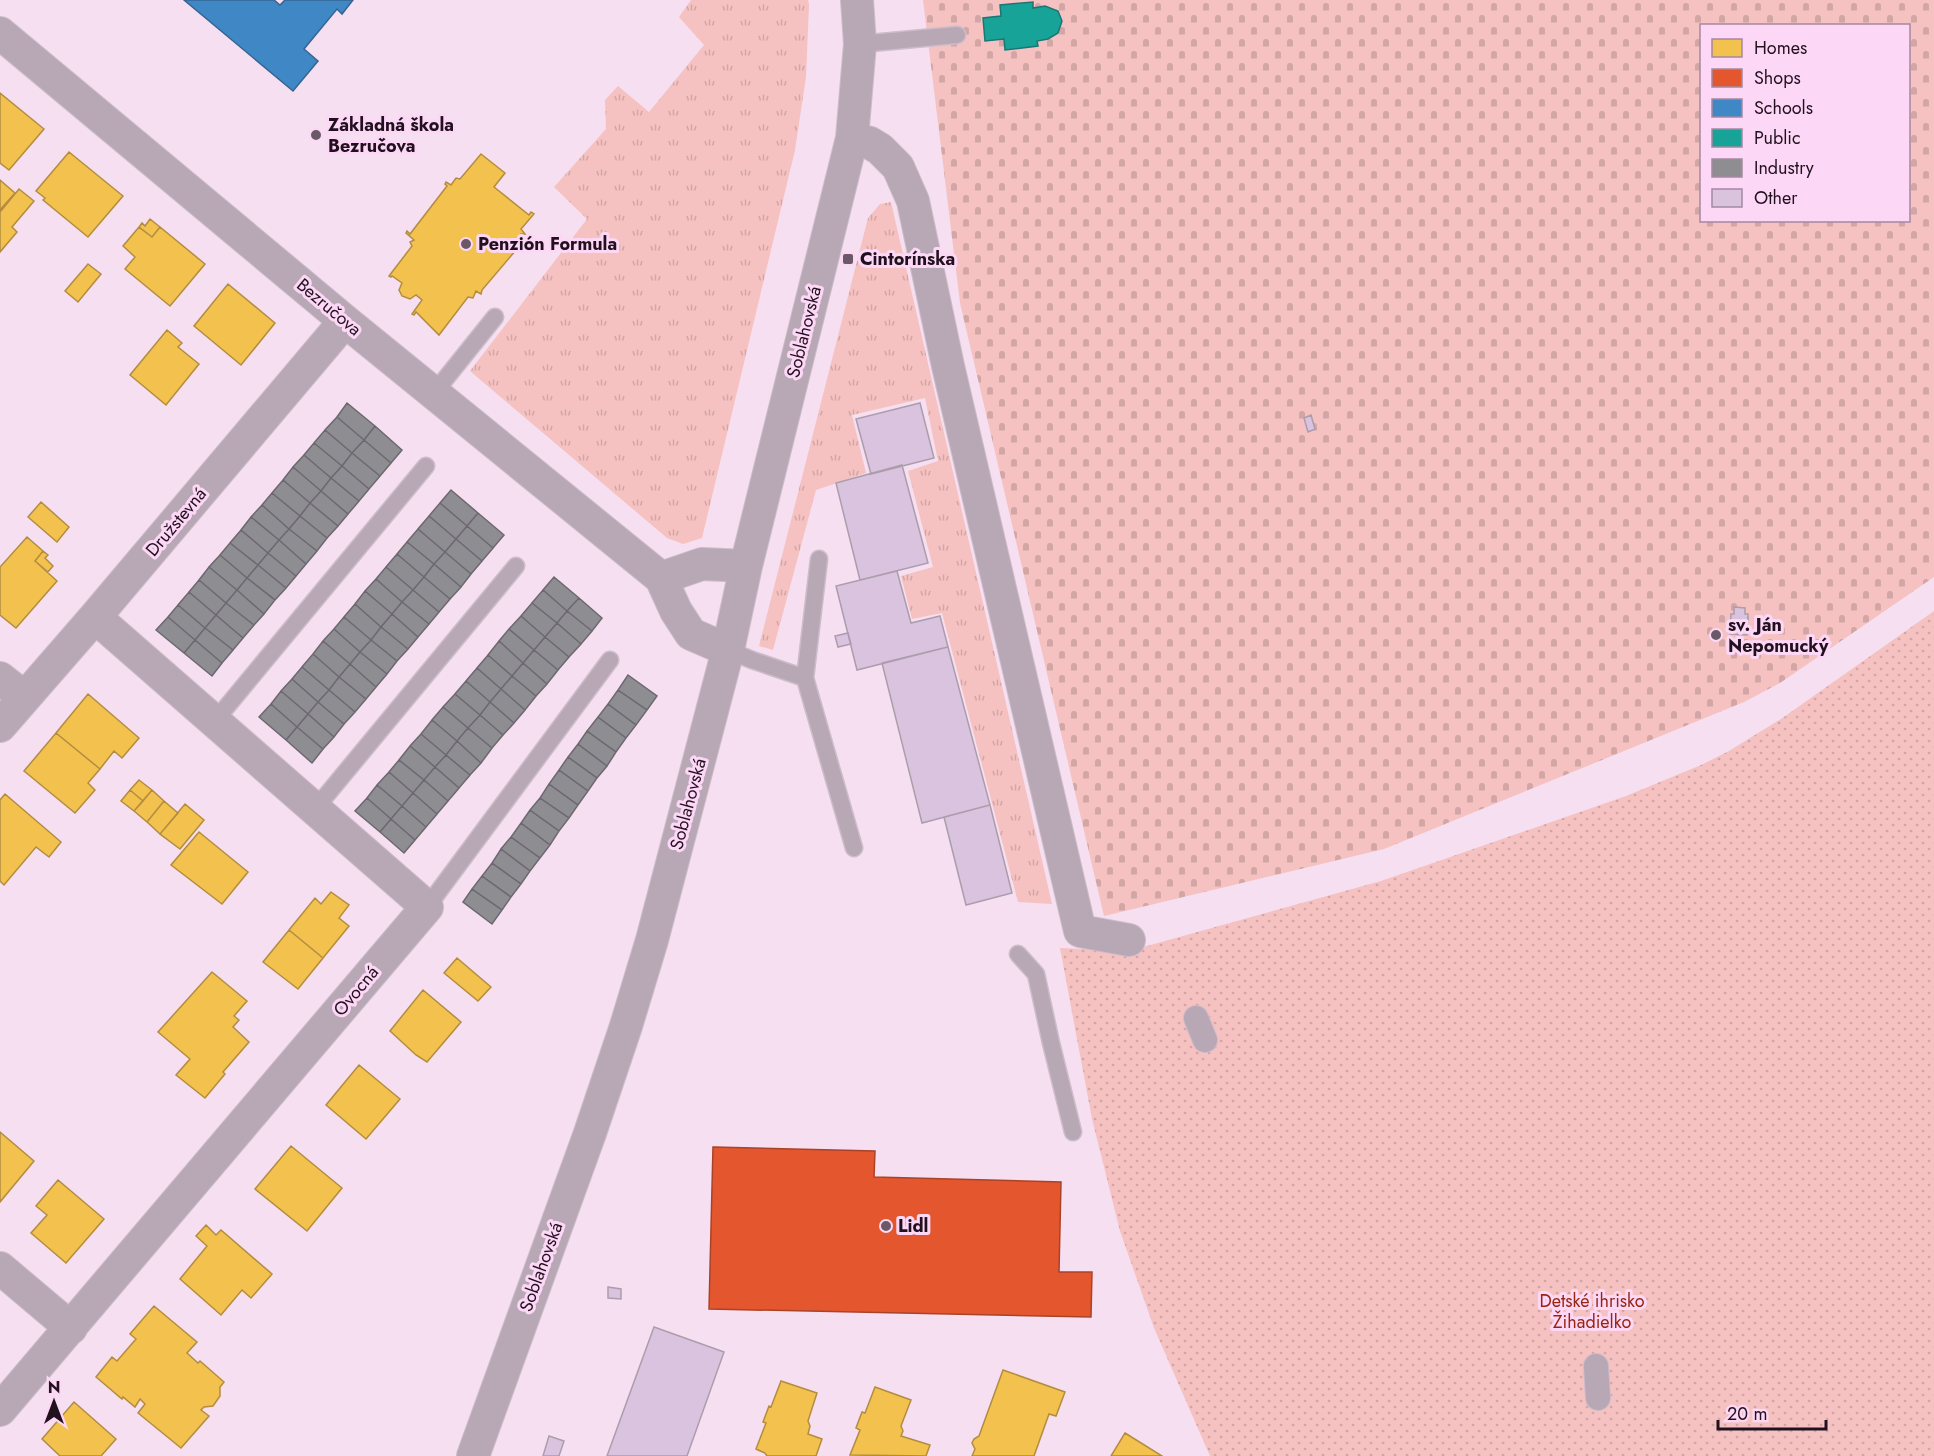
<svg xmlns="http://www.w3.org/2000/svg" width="1934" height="1456" font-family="Jost,sans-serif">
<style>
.grass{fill:url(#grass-tufts)}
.cemetery{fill:url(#cemetery-stones);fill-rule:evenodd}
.park{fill:url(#park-dots)}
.homes{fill:#f2c14e;stroke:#b38c40;stroke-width:1.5}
.shops{fill:#e4572e;stroke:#aa422a;stroke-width:1.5}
.schools{fill:#3f88c5;stroke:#366493;stroke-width:1.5}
.public{fill:#17a398;stroke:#1a7774;stroke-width:1.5}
.industry{fill:#8d8d92;stroke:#6d6870;stroke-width:1.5}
.building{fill:#dac3df;stroke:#ac9dac;stroke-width:1.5}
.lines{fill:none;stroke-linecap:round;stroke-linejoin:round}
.service-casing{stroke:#cdbcca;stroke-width:19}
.pedestrian-casing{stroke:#cdbcca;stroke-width:26}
.minor-casing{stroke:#cdbcca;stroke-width:34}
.service{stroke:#b8a7b4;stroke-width:16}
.pedestrian{stroke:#b8a7b4;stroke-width:24}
.minor{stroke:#b8a7b4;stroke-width:32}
.poi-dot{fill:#6b5968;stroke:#fdd7f6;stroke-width:2}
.labels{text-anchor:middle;stroke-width:6;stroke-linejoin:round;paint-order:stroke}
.poi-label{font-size:18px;font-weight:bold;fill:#21111f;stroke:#fdd7f6;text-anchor:start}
.street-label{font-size:18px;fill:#21111f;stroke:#fdd7f6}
.park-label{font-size:18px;fill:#972611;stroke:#fdd7f6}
</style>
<defs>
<pattern id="grass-tufts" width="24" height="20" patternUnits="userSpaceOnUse" patternTransform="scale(1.5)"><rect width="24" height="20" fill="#f5c2c1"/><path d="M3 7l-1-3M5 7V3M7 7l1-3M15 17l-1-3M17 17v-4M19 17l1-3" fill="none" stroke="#d2a6a5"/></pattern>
<pattern id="cemetery-stones" width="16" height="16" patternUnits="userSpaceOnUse" patternTransform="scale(1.5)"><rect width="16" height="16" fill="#f5c2c1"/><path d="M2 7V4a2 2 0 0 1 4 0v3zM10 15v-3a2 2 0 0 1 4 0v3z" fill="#d2a6a5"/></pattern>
<pattern id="park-dots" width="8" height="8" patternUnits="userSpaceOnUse" patternTransform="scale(1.5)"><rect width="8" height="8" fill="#f5c2c1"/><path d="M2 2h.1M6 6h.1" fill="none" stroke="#d2a6a5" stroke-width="1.8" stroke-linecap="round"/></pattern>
</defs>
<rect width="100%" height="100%" fill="#f5dff0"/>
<!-- grass -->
<path class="grass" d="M691 0H808L809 5 806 77 795 150 702 538 683 544 667 538 470 371 587 219 554 187 606 129 605 100 618 86 649 112 704 45 679 17Z
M891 202 1052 904 1018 902 942 613 912 619 901 576 933 567 908 471 938 461 925 398 852 415 866 473 816 490 773 650 759 646 868 218 880 204Z"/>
<!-- cemetery -->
<path class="cemetery" d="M923 0H1934V577L1780 683 1744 702 1384 849 1104 916 960 303ZM1702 26H1908V220H1702Z"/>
<!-- park -->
<path class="park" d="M1934 611V1456H1210L1154 1328 1120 1231 1092 1119 1060 948 1129 951 1381 881 1626 796 1701 765 1729 751 1781 719Z"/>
<!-- homes -->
<path class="homes" d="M0 93 44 129 9 170 0 163Z
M69 152 123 196 88 237 43 200 45 198 36 191Z
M481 154 505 173 494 187 529 215 531 212 534 214 521 229 525 234H521L517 239 522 243 482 290 481 294 476 291 473 298 468 297 439 335 416 312 414 315 412 314 422 300 416 295 410 299 402 296 399 290 402 283 392 276 391 277 389 276 412 246 410 242 414 240 406 233 407 231 410 234 447 186 445 184 446 182 451 185 456 178 460 179Z
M0 180 15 193 0 210Z
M19 189 34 201 12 227 17 232 0 252V212Z
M150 219 160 227 152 237 139 227 142 223 145 226Z
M139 227 152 237 160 227 205 264 170 306 125 269 135 257 123 246Z
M88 264 101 274 78 302 65 291Z
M228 284 275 323 241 365 194 326Z
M167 330 182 343 178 347 199 364 166 405 130 375Z
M41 502 69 527 57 542 28 517Z
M27 537 43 551 35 561 57 581 16 628 0 615V567Z
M43 551 48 555 45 558 53 566 48 572 35 561Z
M88 694 139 738 122 758 114 751 100 769 56 733Z
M56 733 100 769 88 783 95 790 75 813 24 771Z
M139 780 152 790 143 801 130 790Z
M130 790 143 801 134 811 121 801Z
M152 790 164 801 147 822 134 811Z
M5 794 61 842 49 857 36 847 4 885 0 881V800Z
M164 801 178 813 160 834 147 822Z
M185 804 204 820 180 849 160 834Z
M199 832 248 872 222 904 171 865Z
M331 892 349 905 339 918 349 926 323 958 289 930 315 898 321 904Z
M289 930 323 958 298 989 263 962Z
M457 958 491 987 478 1001 444 973Z
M212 972 247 1001 234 1016 239 1020 233 1027 249 1042 223 1072 225 1074 205 1098 176 1075 190 1059 158 1032Z
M423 990 461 1022 427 1062 416 1055 390 1031Z
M359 1065 400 1099 366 1139 326 1105Z
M0 1132 34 1161 0 1202Z
M291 1146 342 1188 307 1231 255 1189Z
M58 1180 104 1219 66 1263 31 1233 47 1215 36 1206Z
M206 1225 216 1235 221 1230 272 1274 251 1298 242 1290 221 1315 180 1279 207 1246 196 1236Z
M154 1306 197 1342 187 1353 198 1363 200 1361 224 1382 220 1387V1396L213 1406 204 1407 201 1410 209 1416 181 1448 138 1413 145 1404 140 1399 135 1407 123 1397 122 1399 96 1377 112 1357 117 1361 136 1339 130 1334Z
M1003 1370 1065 1392 1056 1416 1049 1414 1034 1456H972L975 1449 972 1443 974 1439 979 1436Z
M781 1381 817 1393 808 1421 810 1426 808 1434 822 1439 816 1456H767L765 1453 756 1449 766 1423 763 1422 769 1406 771 1407Z
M875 1387 911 1400 901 1426 903 1431 901 1436 930 1445 926 1456 850 1455 860 1430 856 1428 862 1412 865 1413Z
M74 1402 116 1439 101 1456H60L42 1439Z
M1125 1433 1162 1456H1111Z"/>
<!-- shops -->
<path class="shops" d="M713 1147 875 1151 874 1177 1061 1182 1059 1272H1092L1091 1317 709 1309Z"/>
<!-- schools -->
<path class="schools" d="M184 0H274L280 5 285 0H353L342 14 337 9 304 49 318 61 293 91Z"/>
<!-- public -->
<path class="public" d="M1033 2V8L1045 6 1058 11 1062 21 1058 33 1048 39 1037 41 1038 46 1005 50 1004 39 985 41 983 18 1001 16 1000 5Z"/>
<!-- industry -->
<path class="industry" d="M347 403 375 426 364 440 337 417Z
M337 417 364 440 352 453 325 430Z
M375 426 402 450 391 463 364 440Z
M325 430 352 453 342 466 314 443Z
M364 440 391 463 380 476 352 453Z
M314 443 342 466 331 478 304 455Z
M352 453 380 476 369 489 342 466Z
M304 455 331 478 321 491 293 467Z
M342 466 369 489 359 501 331 478Z
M293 467 321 491 310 503 283 480Z
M331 478 359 501 348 514 321 491Z
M283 480 310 503 300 516 272 493Z
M451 490 478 513 467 526 440 503Z
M321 491 348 514 338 526 310 503Z
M272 493 300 516 289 529 262 505Z
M310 503 338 526 327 538 300 516Z
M440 503 467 526 456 539 429 516Z
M262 505 289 529 279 540 251 517Z
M478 513 504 535 493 548 467 526Z
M300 516 327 538 317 551 289 529Z
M429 516 456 539 445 552 418 529Z
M251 517 279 540 268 553 241 530Z
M467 526 493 548 482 561 456 539Z
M289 529 317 551 306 564 279 540Z
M418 529 445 552 434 564 407 542Z
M241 530 268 553 258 565 230 543Z
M456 539 482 561 471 574 445 552Z
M279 540 306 564 296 576 268 553Z
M407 542 434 564 424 577 397 554Z
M230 543 258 565 247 578 220 555Z
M445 552 471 574 461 587 434 564Z
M268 553 296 576 286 588 258 565Z
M397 554 424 577 413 590 386 567Z
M220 555 247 578 237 590 209 567Z
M434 564 461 587 450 599 424 577Z
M258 565 286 588 275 600 247 578Z
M209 567 237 590 226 603 199 580Z
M386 567 413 590 402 602 376 579Z
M424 577 450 599 439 612 413 590Z
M554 577 579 598 567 611 543 590Z
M247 578 275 600 264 614 237 590Z
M376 579 402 602 392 614 365 591Z
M199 580 226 603 216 615 189 592Z
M237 590 264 614 254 625 226 603Z
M413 590 439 612 429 624 402 602Z
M543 590 567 611 557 623 532 603Z
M365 591 392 614 381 627 355 604Z
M189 592 216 615 205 628 178 605Z
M579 598 602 618 592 631 567 611Z
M402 602 429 624 418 637 392 614Z
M226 603 254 625 243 638 216 615Z
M532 603 557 623 545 637 521 616Z
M355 604 381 627 371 640 344 617Z
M178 605 205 628 195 640 168 617Z
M567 611 592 631 581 644 557 623Z
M392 614 418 637 408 649 381 627Z
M216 615 243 638 233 650 205 628Z
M521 616 545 637 534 650 509 629Z
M168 617 195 640 184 653 156 630Z
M344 617 371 640 360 652 334 629Z
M557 623 581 644 569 657 545 637Z
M381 627 408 649 397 661 371 640Z
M205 628 233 650 222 663 195 640Z
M334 629 360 652 350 664 323 641Z
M509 629 534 650 523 663 499 641Z
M545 637 569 657 558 670 534 650Z
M195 640 222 663 212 676 184 653Z
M371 640 397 661 387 674 360 652Z
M323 641 350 664 339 677 313 654Z
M499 641 523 663 512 676 488 655Z
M534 650 558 670 547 684 523 663Z
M360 652 387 674 376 687 350 664Z
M313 654 339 677 329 690 302 667Z
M488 655 512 676 501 689 477 668Z
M523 663 547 684 536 696 512 676Z
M350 664 376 687 366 699 339 677Z
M302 667 329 690 318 702 292 679Z
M477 668 501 689 490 702 466 681Z
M628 675 657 696 647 710 618 690Z
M512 676 536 696 525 710 501 689Z
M339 677 366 699 355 712 329 690Z
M292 679 318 702 308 714 281 691Z
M466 681 490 702 480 715 455 694Z
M501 689 525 710 514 723 490 702Z
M329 690 355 712 344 724 318 702Z
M618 690 647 710 636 725 608 704Z
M281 691 308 714 297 727 271 704Z
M455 694 480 715 468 728 443 707Z
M318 702 344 724 334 737 308 714Z
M490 702 514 723 503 735 480 715Z
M271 704 297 727 286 740 259 717Z
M608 704 636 725 626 738 598 717Z
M443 707 468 728 457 741 432 720Z
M308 714 334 737 323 749 297 727Z
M480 715 503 735 492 748 468 728Z
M598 717 626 738 616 752 587 731Z
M432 720 457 741 446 755 421 734Z
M297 727 323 749 312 763 286 740Z
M468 728 492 748 481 763 457 741Z
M587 731 616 752 607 766 578 744Z
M421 734 446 755 435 767 410 746Z
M457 741 481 763 470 775 446 755Z
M578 744 607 766 597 778 568 757Z
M410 746 435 767 424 780 399 760Z
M446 755 470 775 459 788 435 767Z
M568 757 597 778 588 791 559 770Z
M399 760 424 780 413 793 389 772Z
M435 767 459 788 448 801 424 780Z
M559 770 588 791 578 805 549 784Z
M389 772 413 793 402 806 377 785Z
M424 780 448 801 437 814 413 793Z
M549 784 578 805 569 818 540 798Z
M377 785 402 806 391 819 367 798Z
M413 793 437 814 426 827 402 806Z
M367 798 391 819 380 832 355 811Z
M540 798 569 818 559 831 530 810Z
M402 806 426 827 415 840 391 819Z
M530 810 559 831 550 845 521 823Z
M391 819 415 840 404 853 380 832Z
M521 823 550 845 540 858 511 837Z
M511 837 540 858 530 871 501 849Z
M501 849 530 871 521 884 492 863Z
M492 863 521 884 511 897 482 876Z
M482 876 511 897 502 910 472 889Z
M472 889 502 910 492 924 463 902Z"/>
<!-- building -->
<path class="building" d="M920 403 934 458 871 474 856 419Z
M1311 415 1315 429 1308 432 1304 418Z
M902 465 928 563 860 580 836 483Z
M897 571 911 623 940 616 948 647 857 670 836 586Z
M1734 607 1745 608V614H1748L1747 635 1730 634 1731 614H1734Z
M848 633 851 644 838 647 835 636Z
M948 647 990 805 922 823 882 663Z
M990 805 1012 893 966 905 944 817Z
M608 1287 621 1289V1299L608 1298Z
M654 1327 724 1352 687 1456H607Z
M549 1436 564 1441 559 1456H543Z"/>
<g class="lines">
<!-- service casing -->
<g class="service-casing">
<path id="service" d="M860 44 957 35
M434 393 495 317
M728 650 752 660 805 678 854 848
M805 678 819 559
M214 722 426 466
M315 809 516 566
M427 907 610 660
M1018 954 1036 974 1051 1043 1073 1132"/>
</g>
<!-- pedestrian casing -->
<g class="pedestrian-casing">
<path id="pedestrian" d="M1196 1018 1205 1040
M1596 1366 1598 1398"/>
</g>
<!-- minor casing -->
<g class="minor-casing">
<path id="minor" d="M0 33 345 321 661 578 676 611 691 634 728 650
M852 138 870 143 880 149 898 167 913 201 948 366 1080 931 1129 940
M661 578 702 564 746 566
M0 678 24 697
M0 726 95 617 345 321
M0 1268 71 1328
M0 1410 427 907 95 617
M473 1456 590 1133 626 1026 652 940 728 650 746 566 852 138 860 44 857 0"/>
</g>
<!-- service -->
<use href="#service" class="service"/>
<!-- pedestrian -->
<use href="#pedestrian" class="pedestrian"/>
<!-- minor -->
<use href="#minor" class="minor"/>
</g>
<!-- markers -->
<g class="poi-dot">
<circle cx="316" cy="135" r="6"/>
<circle cx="466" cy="244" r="6"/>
<rect x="842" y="253" width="12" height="12" rx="3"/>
<circle cx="1716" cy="635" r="6"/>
<circle cx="886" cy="1226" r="6"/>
</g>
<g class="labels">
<!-- poi labels -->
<g class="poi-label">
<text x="328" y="131">Základná škola<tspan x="328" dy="21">Bezručova</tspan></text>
<text x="478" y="250">Penzión Formula</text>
<text x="860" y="265">Cintorínska</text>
<text x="1728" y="631">sv. Ján<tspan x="1728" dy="21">Nepomucký</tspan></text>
<text x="898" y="1232">Lidl</text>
</g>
<!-- street labels -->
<g class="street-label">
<text transform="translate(329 307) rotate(40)" y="6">Bezručova</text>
<text transform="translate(804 332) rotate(-76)" y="6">Soblahovská</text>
<text transform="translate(176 522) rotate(-50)" y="6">Družstevná</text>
<text transform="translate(688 804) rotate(-75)" y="6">Soblahovská</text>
<text transform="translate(356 991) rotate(-50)" y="6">Ovocná</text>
<text transform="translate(541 1267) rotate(-70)" y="6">Soblahovská</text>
</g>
<!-- park labels -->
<g class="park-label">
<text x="1592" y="1307">Detské ihrisko<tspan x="1592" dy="21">Žihadielko</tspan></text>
</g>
</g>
<!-- legend -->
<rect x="1700" y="24" width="210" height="198" fill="#fdd7f6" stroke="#a588a0" stroke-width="1.5"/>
<rect x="1712" y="39" width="30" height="18" fill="#f2c14e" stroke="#a588a0" stroke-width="1.5"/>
<text x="1754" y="54" font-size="18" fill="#21111f">Homes</text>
<rect x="1712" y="69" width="30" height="18" fill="#e4572e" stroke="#a588a0" stroke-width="1.5"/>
<text x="1754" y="84" font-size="18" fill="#21111f">Shops</text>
<rect x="1712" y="99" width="30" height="18" fill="#3f88c5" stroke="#a588a0" stroke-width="1.5"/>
<text x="1754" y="114" font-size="18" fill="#21111f">Schools</text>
<rect x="1712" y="129" width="30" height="18" fill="#17a398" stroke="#a588a0" stroke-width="1.5"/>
<text x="1754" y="144" font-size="18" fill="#21111f">Public</text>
<rect x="1712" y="159" width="30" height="18" fill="#8d8d92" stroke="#a588a0" stroke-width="1.5"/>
<text x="1754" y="174" font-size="18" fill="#21111f">Industry</text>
<rect x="1712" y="189" width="30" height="18" fill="#dac3df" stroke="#a588a0" stroke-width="1.5"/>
<text x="1754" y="204" font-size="18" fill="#21111f">Other</text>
<!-- north arrow -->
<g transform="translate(54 1402)" stroke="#fdd7f6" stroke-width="4.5" paint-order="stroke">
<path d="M0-4.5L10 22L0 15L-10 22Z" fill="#21111f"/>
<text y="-9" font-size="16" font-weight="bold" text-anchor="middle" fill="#21111f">N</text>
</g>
<!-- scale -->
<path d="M1718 1420v9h108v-9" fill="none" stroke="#21111f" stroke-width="3"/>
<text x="1727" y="1420" font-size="18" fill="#21111f" stroke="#fdd7f6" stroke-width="4.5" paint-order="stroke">20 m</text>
</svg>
